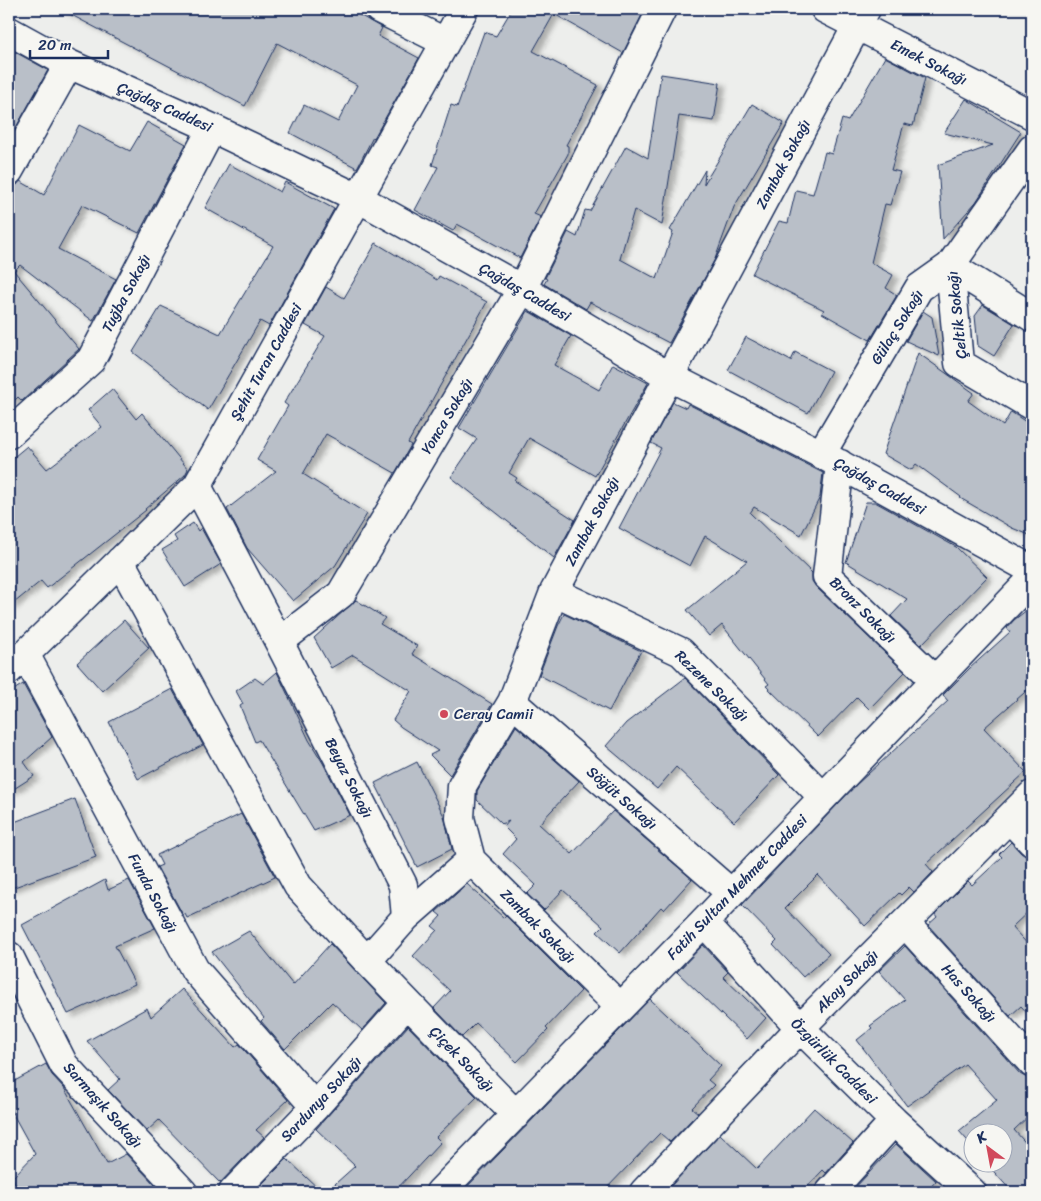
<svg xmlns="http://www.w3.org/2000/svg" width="1041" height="1201" font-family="Sriracha,sans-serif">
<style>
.building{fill:#b9bfc8;stroke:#1b2f5e;filter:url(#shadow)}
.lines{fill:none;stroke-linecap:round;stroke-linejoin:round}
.minor-casing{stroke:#1b2f5e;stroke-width:31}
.minor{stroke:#f6f6f2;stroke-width:28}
.poi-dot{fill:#d1495b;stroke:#f6f6f2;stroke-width:2}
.labels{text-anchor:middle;stroke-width:4;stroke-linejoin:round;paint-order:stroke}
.street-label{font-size:15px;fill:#1b2f5e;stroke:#f6f6f2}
.poi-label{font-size:15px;fill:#1b2f5e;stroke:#f6f6f2;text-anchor:start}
</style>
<defs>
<filter id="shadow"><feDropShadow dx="5.5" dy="3" stdDeviation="2.5" flood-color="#0004"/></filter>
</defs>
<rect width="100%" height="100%" fill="#edeeec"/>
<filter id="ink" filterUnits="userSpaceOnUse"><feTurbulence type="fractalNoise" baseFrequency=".02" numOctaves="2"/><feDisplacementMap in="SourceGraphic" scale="10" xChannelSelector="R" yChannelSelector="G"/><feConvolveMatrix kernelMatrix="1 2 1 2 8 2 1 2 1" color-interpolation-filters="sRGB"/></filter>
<g filter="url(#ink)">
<!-- building -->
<path class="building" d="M60 9H349L382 28 378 36 419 58 374 138 373 137 357 168 290 133 304 105 338 122 357 85 277 43 245 106Z
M512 9H645L623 53 554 14 533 51 598 85 566 145 568 146V154L534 214 541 217 520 258 457 224 453 231 415 210 438 167 432 165 451 105 457 107 484 32 496 36Z
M15 52 48 70 9 140V63Z
M885 57 925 78 913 126 904 124 891 170 900 172 890 205 885 204 871 263 893 275 886 288 897 295 870 340 822 313 824 310 752 274 779 221 788 223 796 190 813 194 825 152 832 154 842 119 848 121Z
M661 74 720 83 714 121 679 116 662 225 634 210 620 259 657 279 673 232 670 230 705 170 704 184 752 104 784 123 734 207 715 259 669 343 590 302 586 309 544 284 547 279 545 278 568 232 577 237 585 210 590 211 626 146 648 158Z
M966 99 1021 132 976 202 943 239 938 165 993 145 944 133Z
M147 122 186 144 139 233 82 205 58 249 116 279 93 321 20 265 14 271 79 349 22 401 18 397 9 406V187L17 185 20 181 44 195 79 125 130 151Z
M229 164 280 192 285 182 334 209 269 326 260 321 208 410 133 352 161 306 220 334 273 246 205 208Z
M376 243 437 280 439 276 487 302 408 443 411 445 395 473 326 434 303 474 367 514 335 566 293 601 247 548 227 509 276 471 257 460 288 406 284 403 325 336 305 325 326 287 344 298Z
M983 305 1014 324 994 356 978 346 975 316Z
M528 311 571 336 554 365 599 390 613 364 648 383 595 476 529 438 509 473 517 478 515 481 575 520 554 558 451 477 477 439 459 428Z
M923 311 932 317 939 356 906 341Z
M746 337 791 361 795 352 831 371 808 413 728 370Z
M918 353 974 393 968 401 1003 426 1011 412 1032 426V536L1012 528 960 498 961 497 916 464 911 470 883 454Z
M112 389 136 419 142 413 188 469 185 475 145 509 146 510 47 588 41 581 9 607V461L27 446 47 469 102 427 88 410Z
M673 402 686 408 688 404 823 473 820 497 801 535 754 507 750 513 812 573V581L816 587 905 672 869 709 857 697 818 737 766 686 769 684 722 625 709 636 687 610 747 561 705 536 690 566 619 528 661 448 651 443Z
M866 502H875L956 547 987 577 921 645 891 616 907 599 846 562Z
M193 523 198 531 201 528 221 564 185 587 162 550 177 541 174 536Z
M356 600 385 618 380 624 417 646 412 654 492 704 450 775 430 755 438 751 401 727 393 720 411 691 353 655 331 668 314 638Z
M1032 606V686L984 728 1026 772 926 864 933 872 914 892 909 887 901 895 899 893 865 926 818 875 785 908 829 954 803 977 773 945 777 941 742 905 857 784 948 701 943 695 970 668 1010 632 1007 628 1014 620Z
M564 614 641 651 609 711 539 675 558 626Z
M124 620 149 648 102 691 77 663Z
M277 672 309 740 323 763 350 815 314 831 259 740 255 742 240 706 243 704 236 691 255 678 263 684Z
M685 678 779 775 734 822 676 767 657 789 606 746 626 723Z
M23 684 52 737 24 762 34 776 9 792V693Z
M172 689 203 745 138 779 109 722Z
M516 726 579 781 539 824 572 854 613 811 692 879 664 910 661 907 620 953 597 932 603 926 563 890 544 910 527 894 536 885 503 854 516 839 504 827 509 821 502 824 477 800V791Z
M417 762 444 816 452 849 417 867 375 783Z
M75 799 96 857 9 889V824Z
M241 814 275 877 187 918 185 914 183 915 157 867 162 865 157 855Z
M1011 842 1021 853 1027 857H1032V908L1012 927 1032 949V1018L1021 1006 1010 1016 928 925 937 917 935 914 968 881 972 885 1002 857 999 854Z
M105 880 108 890 129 880 155 928 115 946 135 984 68 1014 22 925Z
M467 884 504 918 506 916 581 991 546 1028 548 1030 517 1062 476 1023 462 1037 434 1008 450 991 413 956 437 930 432 926 441 916 436 912Z
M249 931 293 985 330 944 386 1003 362 1030 332 1002 285 1049 261 1021 264 1018 212 952Z
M703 945 728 972 723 977 766 1018 747 1039 677 972Z
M905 946 1020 1074 1027 1078H1032V1113L1014 1130 1032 1150V1182L1021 1192H1012L987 1164H1004V1134H974V1148L959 1131 997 1100 965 1064 907 1106 857 1040 872 1028 870 1026 905 1000 879 971Z
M182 989 235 1047 239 1044 288 1100 256 1130 264 1137 220 1183 159 1120 147 1131 108 1090 120 1079 87 1041 147 1008 151 1017Z
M650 999 721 1066 708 1080 714 1085 692 1108 698 1113 670 1142 660 1133 603 1192H462Z
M408 1026 477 1097 436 1137 441 1142 394 1192H326L355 1166 316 1129Z
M46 1064 52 1075 64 1088 107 1164 126 1154 155 1185 147 1192H18L13 1177 35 1154 9 1107V1084Z
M814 1108 853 1143 826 1173 823 1170 802 1192H665L720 1134 757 1169Z
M896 1144 936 1181 926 1192H855L853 1190Z
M287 1159 322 1192H254Z"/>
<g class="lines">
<!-- minor casing -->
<g class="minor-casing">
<path id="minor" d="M379 9 445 42
M825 9 1032 115
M9 31 69 64 212 128 358 198 522 289 670 377 821 454 1032 570
M1032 149 950 266 959 363 1032 406
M9 171 69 64
M9 434 91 360 212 128
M821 454 919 288 950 266 1032 317
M840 464 827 576 935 680
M197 486 279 642 341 594 522 289 662 9
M120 561 298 886 367 961 516 1115
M554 592 681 652 823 797
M279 642 403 885 406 917
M25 654 195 970 315 1107
M9 670 197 486 464 9
M512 702 731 893
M1009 818 1032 842
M704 922 800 1028 894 1121 972 1192
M905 923 1032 1063
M9 956 64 1065 183 1192
M367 961 406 917 471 860
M620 1007 471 860 460 818 462 786 512 702 554 592 866 9
M233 1192 315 1107 407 1003
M440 1192 704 922 1032 579
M644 1192 800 1028 1032 795
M830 1192 894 1121"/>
</g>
<!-- minor -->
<use href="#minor" class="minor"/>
</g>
</g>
<!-- markers -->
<circle class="poi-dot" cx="444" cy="714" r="5"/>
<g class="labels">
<!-- street labels -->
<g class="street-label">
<text transform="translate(929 62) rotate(27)" y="5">Emek Sokağı</text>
<text transform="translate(165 107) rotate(24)" y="5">Çağdaş Caddesi</text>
<text transform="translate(783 164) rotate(-62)" y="5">Zambak Sokağı</text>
<text transform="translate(525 292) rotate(30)" y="5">Çağdaş Caddesi</text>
<text transform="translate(126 293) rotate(-62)" y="5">Tuğba Sokağı</text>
<text transform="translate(957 315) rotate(-96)" y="5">Çeltik Sokağı</text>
<text transform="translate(897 327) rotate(-58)" y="5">Gülaç Sokağı</text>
<text transform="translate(266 362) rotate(-61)" y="5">Şehit Turan Caddesi</text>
<text transform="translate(447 416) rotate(-59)" y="5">Yonca Sokağı</text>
<text transform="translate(880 486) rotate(29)" y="5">Çağdaş Caddesi</text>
<text transform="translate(592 521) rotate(-62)" y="5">Zambak Sokağı</text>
<text transform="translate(863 610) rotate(45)" y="5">Bronz Sokağı</text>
<text transform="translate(712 686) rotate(44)" y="5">Rezene Sokağı</text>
<text transform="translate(349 778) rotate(63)" y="5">Beyaz Sokağı</text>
<text transform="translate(622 798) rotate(41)" y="5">Söğüt Sokağı</text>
<text transform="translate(737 887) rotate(-46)" y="5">Fatih Sultan Mehmet Caddesi</text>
<text transform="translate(153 893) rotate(62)" y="5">Funda Sokağı</text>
<text transform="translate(538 926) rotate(45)" y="5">Zambak Sokağı</text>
<text transform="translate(847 981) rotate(-45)" y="5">Akay Sokağı</text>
<text transform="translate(969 993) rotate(48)" y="5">Has Sokağı</text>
<text transform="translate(462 1059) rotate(46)" y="5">Çiçek Sokağı</text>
<text transform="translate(834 1061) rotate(45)" y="5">Özgürlük Caddesi</text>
<text transform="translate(321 1099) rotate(-47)" y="5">Sardunya Sokağı</text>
<text transform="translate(103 1105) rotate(48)" y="5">Sarmaşık Sokağı</text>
</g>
<!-- poi labels -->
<g class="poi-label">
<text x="454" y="719">Ceray Camii</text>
</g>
</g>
<!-- margin -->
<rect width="1041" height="1201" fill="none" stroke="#f6f6f2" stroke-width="30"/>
<rect x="15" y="15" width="1011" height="1171" fill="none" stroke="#1b2f5e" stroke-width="2" filter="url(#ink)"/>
<!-- north arrow -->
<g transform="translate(988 1148) rotate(328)"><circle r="24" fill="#f6f6f2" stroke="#9ea6b7"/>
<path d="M0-4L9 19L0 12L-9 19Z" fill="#d1495b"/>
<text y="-8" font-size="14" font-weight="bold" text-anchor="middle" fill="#1b2f5e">K</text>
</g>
<!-- scale -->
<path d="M30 50v8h78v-8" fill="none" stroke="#1b2f5e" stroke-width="2.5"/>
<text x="38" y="50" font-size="15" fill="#1b2f5e" stroke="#f6f6f2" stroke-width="4" paint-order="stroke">20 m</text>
</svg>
